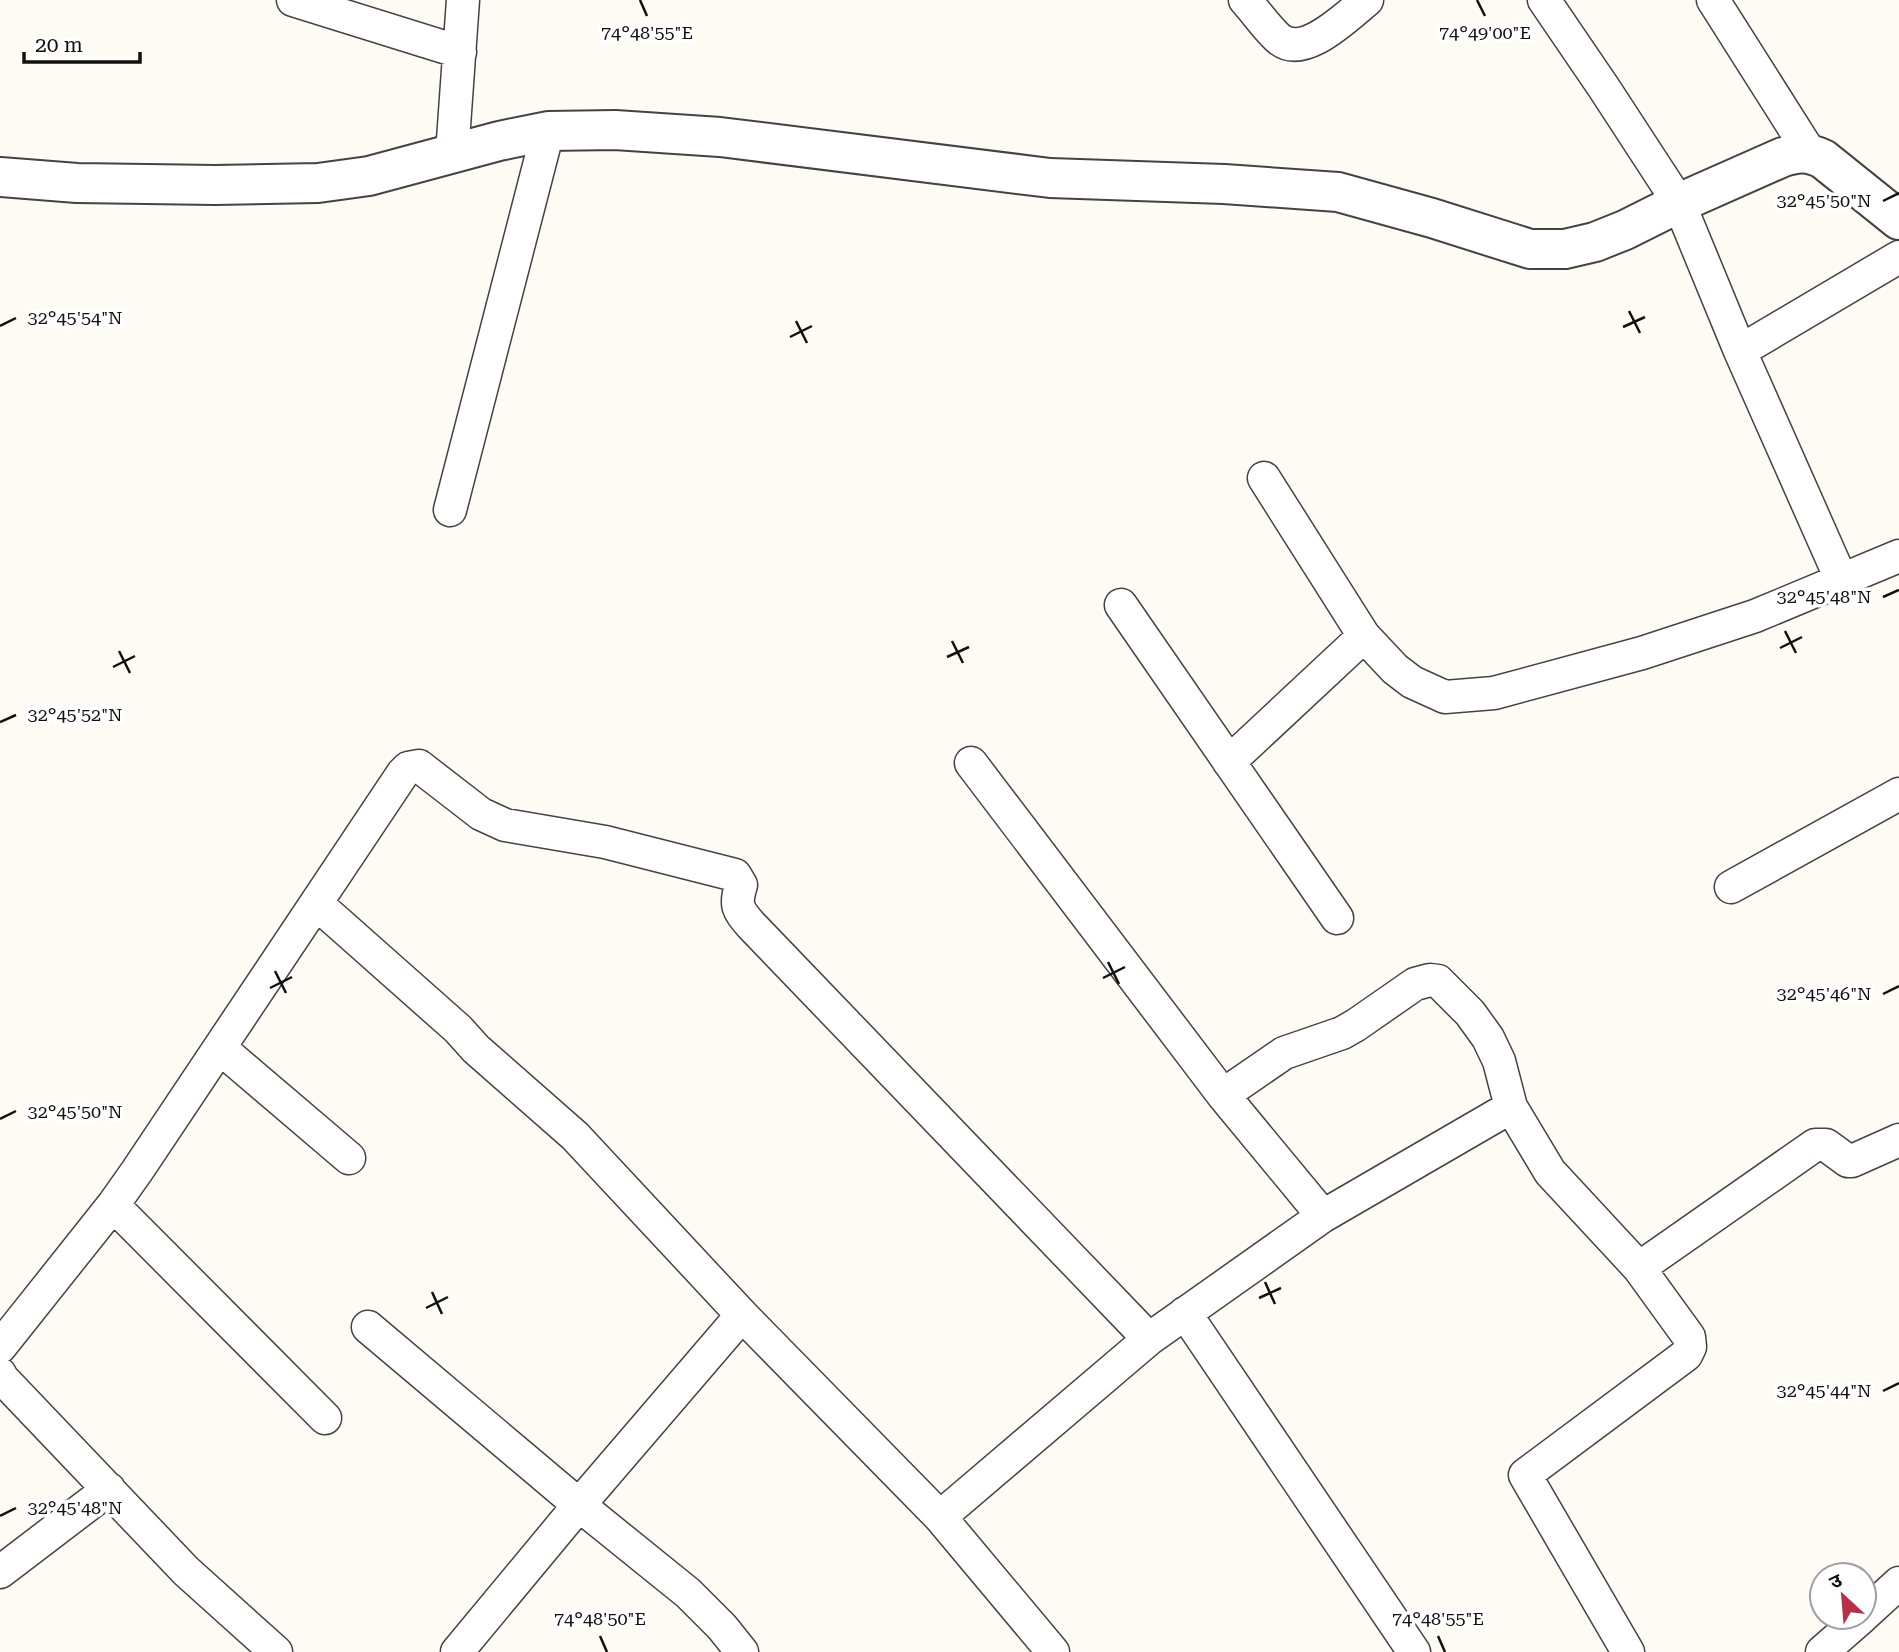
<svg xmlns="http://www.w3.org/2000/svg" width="1899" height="1652" font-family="'Roboto Serif','Noto Sans Devanagari',serif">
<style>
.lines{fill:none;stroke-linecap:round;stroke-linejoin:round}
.minor-casing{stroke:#434343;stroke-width:35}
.tertiary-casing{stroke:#434343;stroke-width:42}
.minor{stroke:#fff;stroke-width:32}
.tertiary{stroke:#fff;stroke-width:38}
.ticks{fill:none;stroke:#101010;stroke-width:2.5}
.ticks-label{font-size:18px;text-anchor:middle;fill:#101010;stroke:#fff;stroke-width:7;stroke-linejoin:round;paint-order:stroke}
</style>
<rect width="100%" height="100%" fill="#fefbf4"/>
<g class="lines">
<!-- minor casing -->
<g class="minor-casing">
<path id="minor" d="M293 0 460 52
M1245 0C1256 12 1266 27 1278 38 1303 61 1347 16 1367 0
M1544 0 1604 88 1679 203 1740 351 1841 579
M1713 0 1810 153
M452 154 463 0
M1740 351 1899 257
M1264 478 1364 636 1395 669 1412 682 1445 697 1494 693 1642 653 1755 616 1899 556
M450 510 548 131
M1121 605 1337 918
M1229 762 1364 636
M971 763 1223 1095 1323 1216
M1731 887 1899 794
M317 904 458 1029 476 1049 575 1136 742 1315 940 1517 1053 1652
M220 1048 349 1158
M1511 1107 1550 1172 1639 1268 1689 1337 1690 1347 1686 1355 1525 1475 1628 1652
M113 1205 325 1418
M1639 1268 1815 1145H1826L1848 1161H1852L1899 1140
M1185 1313 1414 1652
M368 1327 579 1505 688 1593 722 1627 742 1652
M0 1347 113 1205 137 1171 403 773 408 768 419 766 481 814 505 825 605 842 735 875 741 885C735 905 737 909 751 925L1149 1339
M0 1374 2 1378 186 1571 276 1652
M940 1517 1149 1339 1323 1216 1511 1107 1499 1061 1488 1038 1470 1013 1438 981 1430 980 1415 984 1356 1025 1342 1033 1284 1053 1223 1095
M0 1572 109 1489
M1864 1615 1899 1583
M457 1652 579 1505 742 1315
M1822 1652 1862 1617"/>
</g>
<!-- tertiary casing -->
<g class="tertiary-casing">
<path id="tertiary" d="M0 177 77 183 215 185 318 183 369 176 499 141 548 131 615 130 720 137 1050 178 1224 184 1338 192 1432 218 1530 249H1565L1595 242 1625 230 1679 203 1783 157C1799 152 1808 152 1823 159L1899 220"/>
</g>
<!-- minor -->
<use href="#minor" class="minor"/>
<!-- tertiary -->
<use href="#tertiary" class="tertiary"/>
</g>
<!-- ticks -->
<path class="ticks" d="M640 0 647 16M1477 0 1485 16M1883 201 1899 193M1629 311 1640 333M796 321 807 343M0 326 16 318M1623 327 1645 317M790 337 812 326M1883 597 1899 590M1785 631 1796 653M952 641 963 663M1780 648 1802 637M119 651 130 673M947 657 969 647M113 667 135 656M0 722 16 715M1108 962 1119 984M275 971 286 993M1103 978 1125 967M270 988 292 977M1883 994 1899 986M0 1119 16 1111M1265 1282 1275 1304M432 1292 442 1314M1259 1298 1281 1288M426 1308 448 1297M1883 1391 1899 1383M0 1516 16 1508M600 1636 607 1652M1438 1636 1445 1652"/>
<g class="ticks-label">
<text x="647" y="39">74°48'55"E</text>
<text x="1485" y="39">74°49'00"E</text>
<text x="1824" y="207">32°45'50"N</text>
<text x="75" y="324">32°45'54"N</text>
<text x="1824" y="603">32°45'48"N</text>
<text x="75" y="721">32°45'52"N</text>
<text x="1824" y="1000">32°45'46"N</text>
<text x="75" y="1118">32°45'50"N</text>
<text x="1824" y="1397">32°45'44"N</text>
<text x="75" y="1514">32°45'48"N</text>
<text x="600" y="1625">74°48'50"E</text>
<text x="1438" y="1625">74°48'55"E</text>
</g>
<!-- north arrow -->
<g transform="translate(1843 1596) rotate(334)"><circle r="33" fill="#ffffff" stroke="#9f9f9f" stroke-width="2"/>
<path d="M0-5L12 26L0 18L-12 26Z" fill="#b83048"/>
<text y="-10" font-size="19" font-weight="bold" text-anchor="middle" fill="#101010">उ</text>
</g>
<!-- scale -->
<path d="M24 52v10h116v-10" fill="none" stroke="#101010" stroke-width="3.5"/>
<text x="35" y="52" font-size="21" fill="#101010" stroke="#ffffff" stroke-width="5" paint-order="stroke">20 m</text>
</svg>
